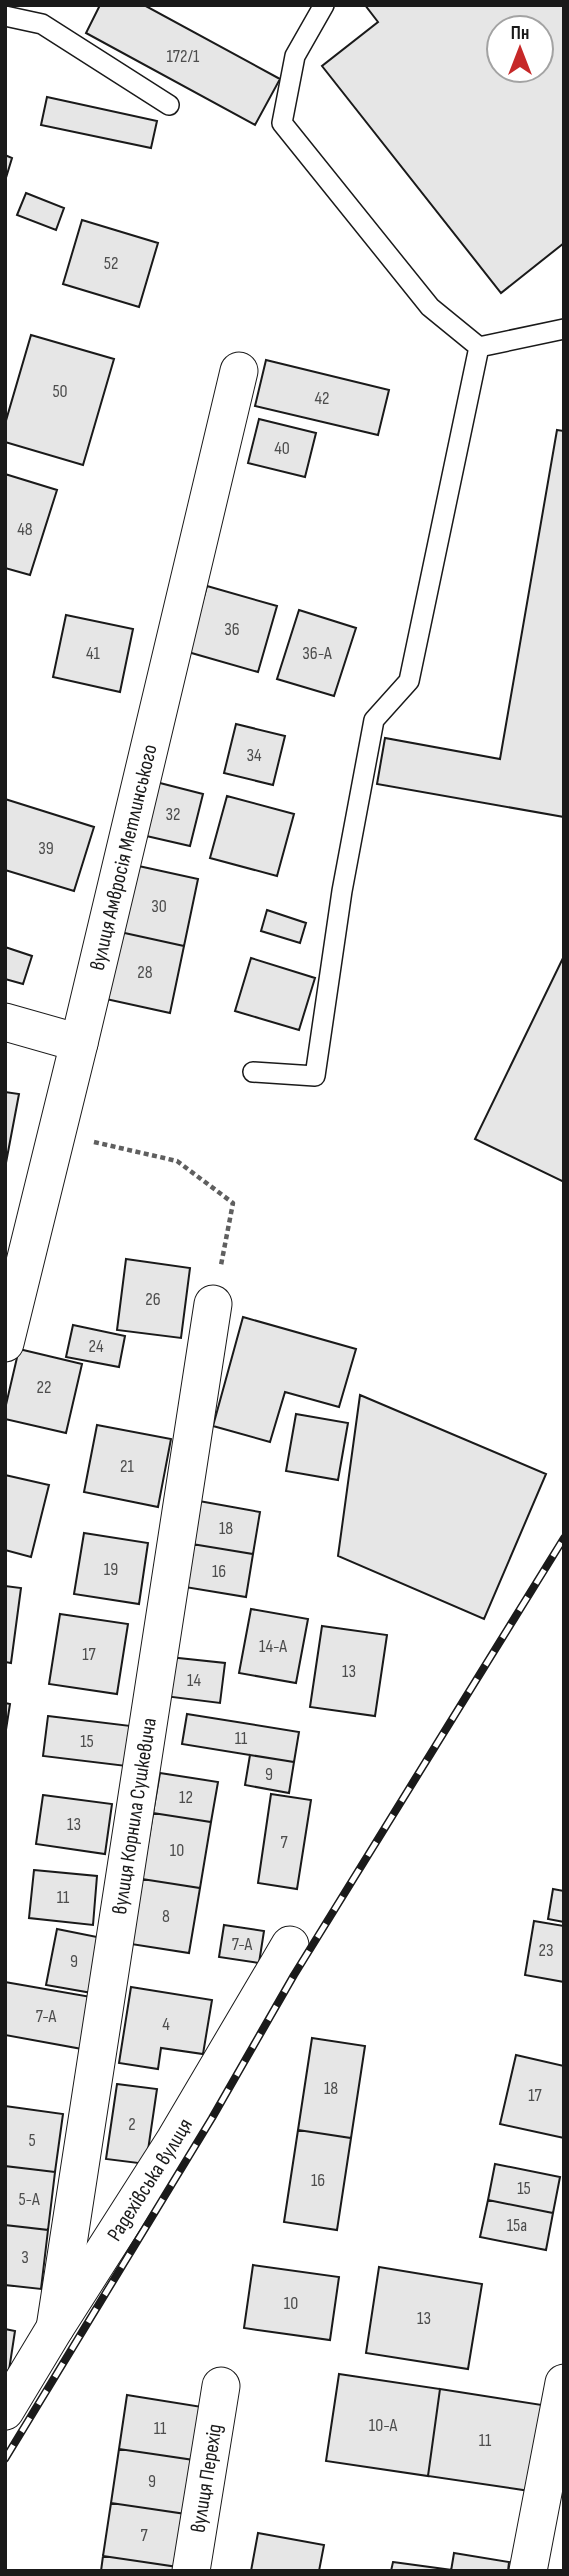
<svg xmlns="http://www.w3.org/2000/svg" width="569" height="2576" font-family="'Sofia Sans Condensed',sans-serif">
<style>
.building{fill:#e6e6e6;stroke:#1a1a1a;stroke-width:2;fill-rule:evenodd}
.lines{fill:none;stroke-linecap:round;stroke-linejoin:round}
.service-casing{stroke:#1a1a1a;stroke-width:22}
.minor-casing{stroke:#1a1a1a;stroke-width:39}
.path{stroke:#5f5f5f;stroke-width:4.5;stroke-dasharray:5 3.5;stroke-linecap:butt}
.service{stroke:#fff;stroke-width:19}
.minor{stroke:#fff;stroke-width:37}
.rail-casing{stroke:#1a1a1a;stroke-width:8}
.rail{stroke:#fff;stroke-width:5;stroke-dasharray:16;stroke-linecap:butt}
.labels{text-anchor:middle;stroke-width:5;stroke-linejoin:round;paint-order:stroke}
.number-label{font-size:18px;fill:#4d4d4d}
.street-label{font-size:21px;fill:#1a1a1a;stroke:#fff}
</style>
<rect width="100%" height="100%" fill="#fff"/>
<!-- building -->
<path class="building" d="M100 5H144L280 79 255 125 86 33Z
M365 5H564V243L501 293 322 66 378 22ZM499 28H541V70H499Z
M47 97 157 121 151 148 41 125Z
M5 155 12 158 5 181Z
M26 193 64 208 56 230 17 215Z
M82 220 158 243 139 307 63 284Z
M31 335 114 359 83 465 5 442V424Z
M266 360 389 390 378 435 255 406Z
M259 419 316 433 305 477 248 463Z
M557 430 564 431V817L377 784 385 738 500 759Z
M5 474 57 490 30 575 5 568Z
M207 586 277 606 258 672 188 652Z
M299 610 356 628 334 696 277 679Z
M66 615 133 629 120 692 53 677Z
M236 724 285 736 273 785 224 773Z
M156 782 203 794 190 846 142 835Z
M227 796 294 814 277 876 210 858Z
M5 799 94 827 74 891 5 870Z
M134 865 198 879 184 946 120 932Z
M267 910 306 923 300 943 261 931Z
M120 932 184 946 170 1013 106 999Z
M5 947 32 956 23 984 5 979Z
M564 956V1182L475 1139Z
M251 958 315 978 299 1030 235 1011Z
M5 1092 19 1094 5 1168Z
M126 1259 190 1268 181 1338 117 1330Z
M243 1317 356 1349 339 1407 285 1392 270 1442 213 1426Z
M73 1325 125 1336 119 1367 66 1357Z
M19 1349 82 1364 66 1433 5 1419V1409Z
M360 1395 546 1474 484 1619 338 1556Z
M296 1414 348 1423 338 1480 286 1471Z
M97 1425 171 1439 158 1507 84 1492Z
M5 1475 49 1485 31 1557 5 1550Z
M199 1501 260 1512 253 1554 192 1544Z
M84 1533 148 1543 139 1604 74 1594Z
M192 1544 253 1554 246 1597 185 1587Z
M5 1586 21 1588 11 1663 5 1662Z
M251 1609 308 1619 296 1683 239 1673Z
M60 1614 128 1624 117 1694 49 1684Z
M322 1626 387 1635 375 1716 310 1707Z
M169 1657 225 1663 220 1703 164 1696Z
M5 1703 10 1704 5 1736Z
M187 1714 299 1732 294 1762 182 1744Z
M48 1716 131 1726 126 1766 43 1756Z
M250 1755 294 1762 289 1793 245 1785Z
M160 1773 218 1782 211 1822 153 1813Z
M271 1794 311 1800 297 1889 258 1883Z
M43 1795 112 1804 105 1854 36 1844Z
M153 1813 211 1822 200 1888 142 1879Z
M34 1870 97 1876 93 1925 29 1918Z
M142 1879 200 1888 189 1953 131 1944Z
M553 1889 564 1891V1922L548 1919Z
M534 1921 564 1926V1982L525 1975Z
M224 1925 264 1931 259 1963 219 1957Z
M57 1929 102 1938 92 1993 46 1985Z
M5 1982 91 1997 82 2049 5 2035Z
M131 1987 212 2000 203 2054 161 2048 158 2069 119 2063Z
M312 2038 365 2046 351 2138 298 2130Z
M516 2055 564 2066V2138L500 2124Z
M117 2084 157 2089 146 2164 106 2159Z
M5 2106 63 2114 55 2172 5 2166Z
M298 2130 351 2138 337 2230 284 2222Z
M495 2164 560 2177 553 2213 488 2200Z
M5 2166 55 2172 48 2230 5 2225Z
M488 2200 553 2213 546 2250 480 2237Z
M5 2225 48 2230 41 2289 5 2285Z
M253 2265 339 2277 330 2340 244 2328Z
M379 2267 482 2284 468 2369 366 2353Z
M5 2329 15 2331 8 2377 5 2376Z
M339 2374 440 2389 428 2476 326 2461Z
M440 2389 542 2405 530 2491 428 2476Z
M127 2395 202 2407 194 2460 119 2449Z
M119 2449 194 2460 186 2514 111 2503Z
M111 2503 186 2514 178 2567 103 2556Z
M258 2533 324 2545 319 2571H251Z
M454 2553 509 2562 508 2571H451Z
M103 2556 178 2567 177 2571H101Z
M393 2562 452 2570 451 2571H391Z"/>
<g class="lines">
<!-- service casing -->
<g class="service-casing">
<path id="service" d="M5 16 42 24 169 105
M479 347 564 329
M253 1072 315 1076 342 891 374 720 409 681 479 347 430 307 282 123 295 56 324 5"/>
</g>
<!-- minor casing -->
<g class="minor-casing">
<g id="minor">
<path d="M5 1022 79 1043"/>
<path id="s1" d="M5 1343 79 1043 239 371"/>
<path id="s2" d="M55 2328 213 1304"/>
<path id="s3" d="M5 2411 55 2328 175 2140 290 1945"/>
<path id="s4" d="M191 2571 221 2386"/>
<path d="M528 2571 564 2383"/>
</g>
</g>
<!-- path -->
<path class="path" d="M94 1142 177 1161 233 1203 221 1265"/>
<!-- service -->
<use href="#service" class="service"/>
<!-- minor -->
<use href="#minor" class="minor"/>
<!-- rail casing -->
<g class="rail-casing">
<path id="rail" d="M5 2459 212 2118 294 1975 564 1538"/>
</g>
<!-- rail -->
<use href="#rail" class="rail"/>
</g>
<g class="labels">
<!-- number labels -->
<g class="number-label">
<text x="183" y="62">172/1</text>
<text x="111" y="269">52</text>
<text x="60" y="397">50</text>
<text x="322" y="404">42</text>
<text x="282" y="454">40</text>
<text x="25" y="535">48</text>
<text x="232" y="635">36</text>
<text x="93" y="659">41</text>
<text x="317" y="659">36-А</text>
<text x="254" y="761">34</text>
<text x="173" y="820">32</text>
<text x="46" y="854">39</text>
<text x="159" y="912">30</text>
<text x="145" y="978">28</text>
<text x="153" y="1305">26</text>
<text x="96" y="1352">24</text>
<text x="44" y="1393">22</text>
<text x="127" y="1472">21</text>
<text x="226" y="1534">18</text>
<text x="111" y="1575">19</text>
<text x="219" y="1577">16</text>
<text x="273" y="1652">14-А</text>
<text x="89" y="1660">17</text>
<text x="349" y="1677">13</text>
<text x="194" y="1686">14</text>
<text x="241" y="1744">11</text>
<text x="87" y="1747">15</text>
<text x="269" y="1780">9</text>
<text x="186" y="1803">12</text>
<text x="74" y="1830">13</text>
<text x="284" y="1848">7</text>
<text x="177" y="1856">10</text>
<text x="63" y="1903">11</text>
<text x="166" y="1922">8</text>
<text x="242" y="1950">7-А</text>
<text x="546" y="1956">23</text>
<text x="74" y="1967">9</text>
<text x="46" y="2022">7-А</text>
<text x="166" y="2030">4</text>
<text x="331" y="2094">18</text>
<text x="535" y="2101">17</text>
<text x="132" y="2130">2</text>
<text x="32" y="2146">5</text>
<text x="318" y="2186">16</text>
<text x="524" y="2194">15</text>
<text x="29" y="2205">5-А</text>
<text x="517" y="2231">15а</text>
<text x="25" y="2263">3</text>
<text x="291" y="2309">10</text>
<text x="424" y="2324">13</text>
<text x="383" y="2431">10-А</text>
<text x="160" y="2434">11</text>
<text x="485" y="2446">11</text>
<text x="152" y="2487">9</text>
<text x="144" y="2541">7</text>
</g>
<!-- street labels -->
<g class="street-label">
<text dy="7" stroke="none"><textPath href="#s1" startOffset="500">вулиця Амвросія Метлинського</textPath></text>
<text dy="7" stroke="none"><textPath href="#s2" startOffset="518">вулиця Корнила Сушкевича</textPath></text>
<text dy="7" stroke="none"><textPath href="#s3" startOffset="273">Радехівська вулиця</textPath></text>
<text dy="7" stroke="none"><textPath href="#s4" startOffset="94">вулиця Перехід</textPath></text>
</g>
</g>
<!-- border -->
<rect width="569" height="2576" fill="none" stroke="#1a1a1a" stroke-width="14"/>
<!-- north arrow -->
<g transform="translate(520 49)"><circle r="33" fill="#ffffff" stroke="#a3a3a3" stroke-width="2"/>
<path d="M0-5L12 26L0 18L-12 26Z" fill="#c62828"/>
<text y="-10" font-size="19" font-weight="bold" text-anchor="middle" fill="#1a1a1a">Пн</text>
</g>
</svg>
